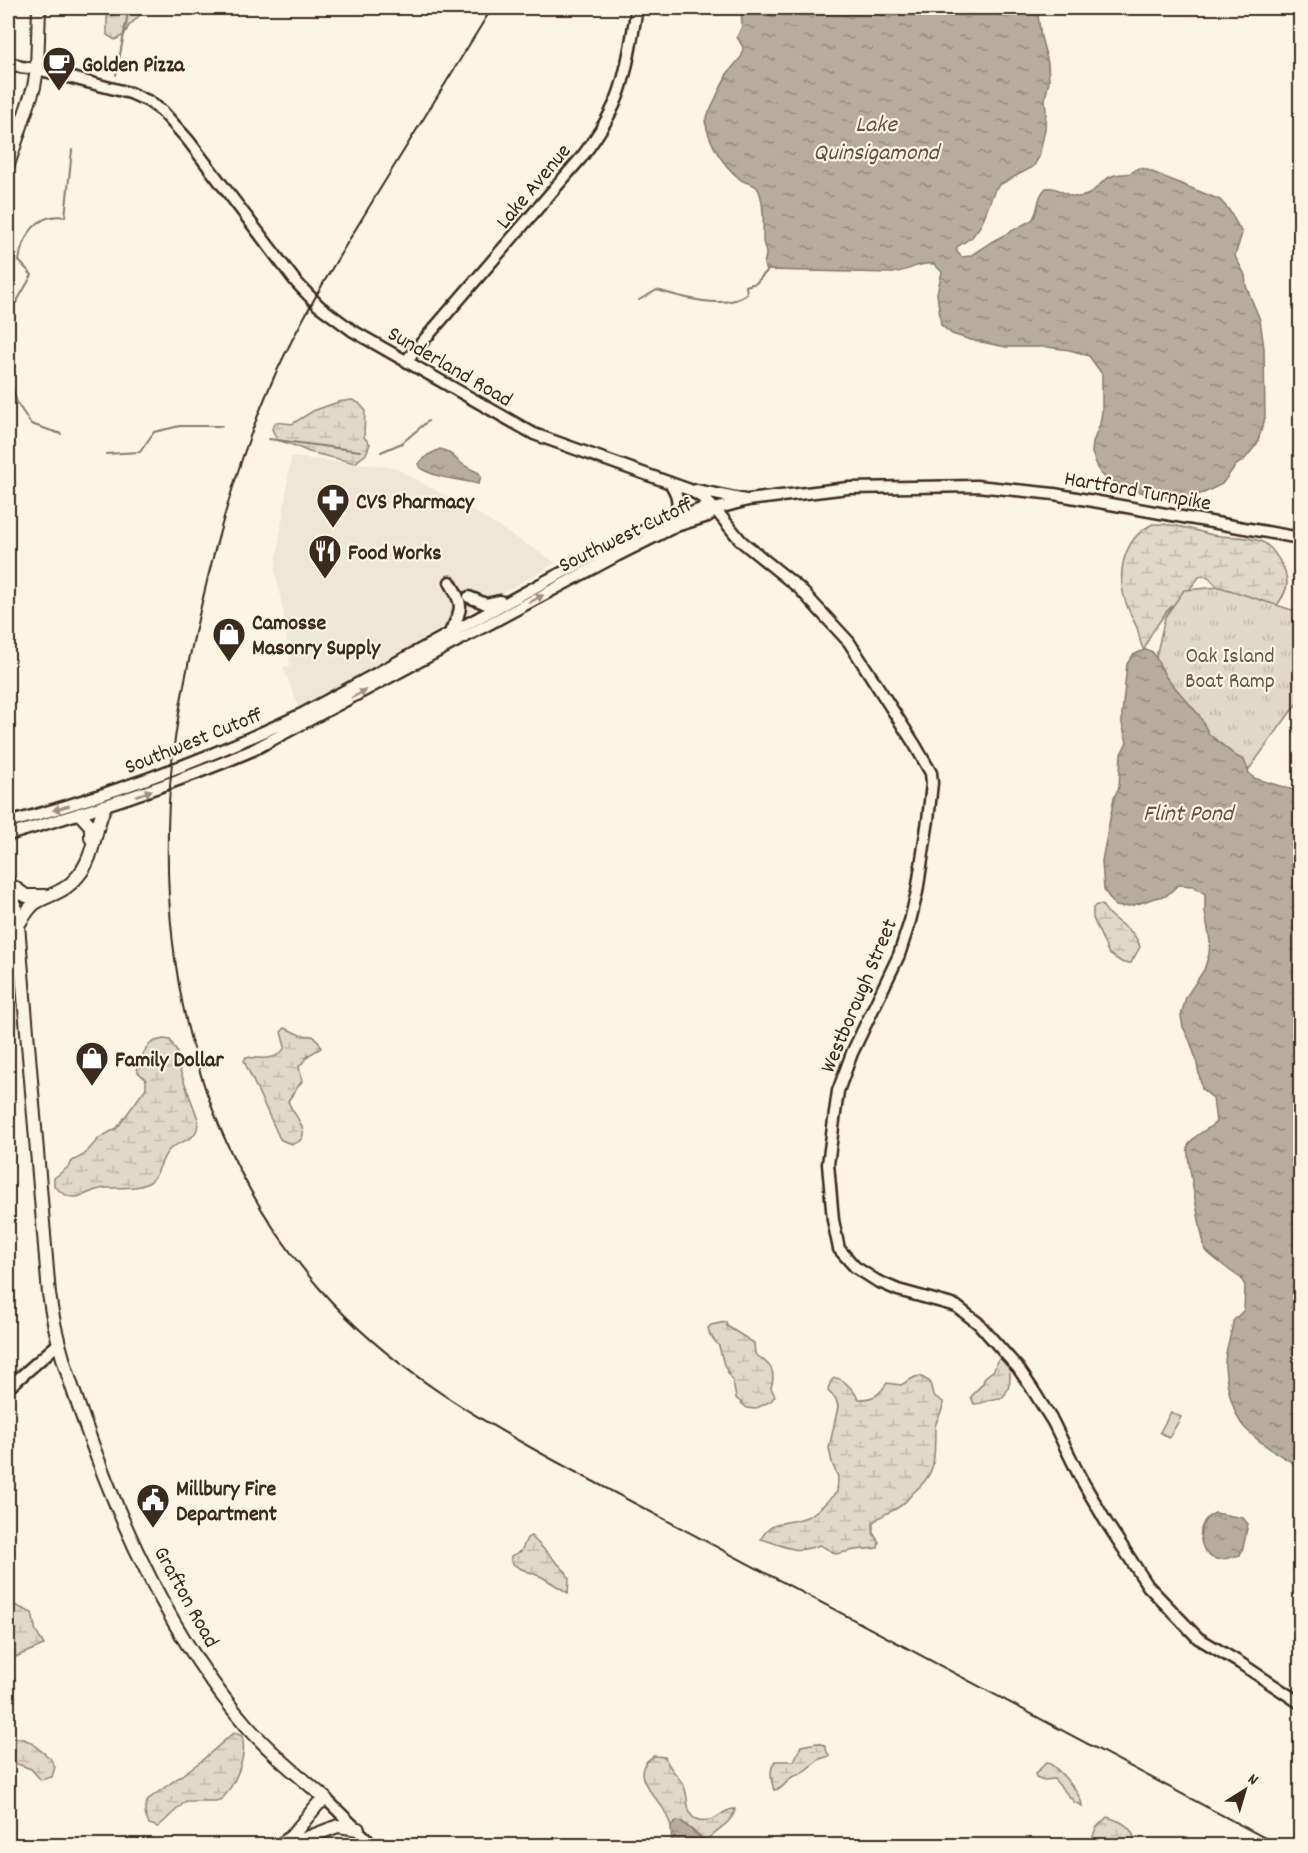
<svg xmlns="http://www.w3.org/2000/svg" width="1308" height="1853" font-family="Dekko,sans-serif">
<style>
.built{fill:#eee6d6}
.grass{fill:#e0d8c8;stroke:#8e8173;stroke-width:1.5}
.wetland{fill:url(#wetland-marsh);stroke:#8e8173;stroke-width:1.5}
.park{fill:url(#park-tufts);stroke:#8e8173;stroke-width:1.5}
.water{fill:url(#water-ripples);stroke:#85796b;stroke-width:1.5}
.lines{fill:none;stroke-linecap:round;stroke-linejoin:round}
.stream{stroke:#85796b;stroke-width:2}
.secondary-casing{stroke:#3b2a1e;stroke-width:15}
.primary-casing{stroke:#3b2a1e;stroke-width:15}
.highway-casing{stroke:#3b2a1e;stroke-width:16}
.secondary{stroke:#fcf5e5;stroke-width:10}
.primary{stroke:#fcf5e5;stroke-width:10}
.highway{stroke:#fcf5e5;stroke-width:12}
.rail{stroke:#3b2a1e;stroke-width:2}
.oneway{fill:#9c9082}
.labels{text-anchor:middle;stroke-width:4.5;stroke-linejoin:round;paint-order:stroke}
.poi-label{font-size:22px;font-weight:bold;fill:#3b2a1e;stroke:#fcf5e5;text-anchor:start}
.street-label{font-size:22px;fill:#3b2a1e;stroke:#fcf5e5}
.park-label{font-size:22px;fill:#645648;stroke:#fcf5e5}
.water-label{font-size:24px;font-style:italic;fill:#605144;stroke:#fcf5e5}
</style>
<defs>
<pattern id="wetland-marsh" width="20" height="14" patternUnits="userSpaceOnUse" patternTransform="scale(1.5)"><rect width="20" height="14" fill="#e0d8c8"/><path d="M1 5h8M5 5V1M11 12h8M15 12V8" fill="none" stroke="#c1baab"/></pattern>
<pattern id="park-tufts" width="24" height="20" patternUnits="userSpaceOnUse" patternTransform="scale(1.5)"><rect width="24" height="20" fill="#e0d8c8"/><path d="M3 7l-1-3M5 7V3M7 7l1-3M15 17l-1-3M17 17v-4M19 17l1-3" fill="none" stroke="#c1baab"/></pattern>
<pattern id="water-ripples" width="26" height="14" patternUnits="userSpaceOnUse" patternTransform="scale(1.5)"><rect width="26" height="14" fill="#b7ad9e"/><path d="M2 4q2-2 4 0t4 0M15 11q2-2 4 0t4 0" fill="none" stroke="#968d80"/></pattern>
</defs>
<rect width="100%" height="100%" fill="#fcf5e5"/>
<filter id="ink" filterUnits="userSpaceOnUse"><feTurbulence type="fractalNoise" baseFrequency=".0167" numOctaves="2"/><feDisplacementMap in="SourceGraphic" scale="12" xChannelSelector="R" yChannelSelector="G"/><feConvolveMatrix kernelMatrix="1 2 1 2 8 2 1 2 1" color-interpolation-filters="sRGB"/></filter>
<g filter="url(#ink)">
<!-- built -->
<path class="built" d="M291 457 393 467 475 512 556 563 299 708 283 667 290 665 283 610 275 571Z"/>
<!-- grass -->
<path class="grass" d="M1171 1412 1181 1417 1169 1438 1160 1432Z"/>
<!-- wetland -->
<path class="wetland" d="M111 8H147L129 26 124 35 115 40 107 35V18Z
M352 400 359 403 365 410 364 437 370 444 366 454 355 463 309 452 293 445 277 440 272 429 276 422 292 424 313 411 338 402Z
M1153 524C1174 523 1193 530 1213 535 1228 538 1245 535 1260 541 1273 545 1287 570 1287 583 1287 592 1280 601 1275 608L1225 595 1208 577 1200 576 1189 590 1166 612 1151 634 1144 650C1139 643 1140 635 1137 628 1132 616 1125 605 1123 592 1118 565 1127 536 1153 524Z
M1096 905H1102C1105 909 1108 914 1112 917 1125 929 1134 929 1140 947L1131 963H1123L1109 954 1093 918V908Z
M285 1028 300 1035 313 1036 319 1042 321 1048 309 1055 299 1067 302 1081 288 1101C291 1112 313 1132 298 1142 292 1146 285 1142 280 1139L244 1061 246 1057C260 1058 277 1062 285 1047L281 1032Z
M164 1039 170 1040 177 1052 178 1065 198 1119C199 1143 182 1138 169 1150 160 1159 160 1175 150 1182 135 1191 116 1186 100 1189 91 1190 83 1198 74 1197 66 1197 60 1191 54 1186V1178L67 1168 72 1161 84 1155 99 1138 117 1128 146 1088V1080L138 1072 136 1064C150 1050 141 1043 164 1039Z
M726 1322 727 1326 754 1343 755 1354C770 1364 777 1370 771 1388L775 1396 771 1401 755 1409 747 1408 736 1398 733 1382 724 1365 719 1346 710 1335 708 1328 711 1325Z
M1001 1358C1014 1367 1012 1387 1002 1398 991 1398 984 1404 974 1404L971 1397 983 1383 985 1377 994 1370 997 1361Z
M920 1376 930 1382 933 1395 943 1402C944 1412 935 1419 935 1429 934 1457 938 1472 914 1492 908 1498 905 1504 897 1508 889 1513 880 1515 873 1523V1533L879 1542 878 1548 855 1550 836 1554 820 1545C792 1555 788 1546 761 1539 771 1519 790 1524 807 1517 819 1512 828 1500 837 1492L838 1477 832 1463 829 1448 838 1407 836 1399 828 1391C832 1362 852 1389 859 1399 875 1399 879 1395 887 1383L901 1385 915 1377Z
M531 1536 566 1572 569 1579 568 1593 542 1577 519 1568 511 1562V1556L521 1551 527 1538Z
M8 1602 32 1613 36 1632 44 1645 8 1660Z
M235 1733 242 1736C248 1756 235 1784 222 1799L216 1801H186L158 1827 149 1824C144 1815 143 1806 150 1798L200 1762 231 1735Z
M11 1738H22L30 1742 50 1758 55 1767 52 1777 41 1780 31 1769 12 1762 9 1750Z
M817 1743 824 1745 829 1756 820 1759 800 1774 792 1777 781 1788 774 1790C771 1781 769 1769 775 1761H794L801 1746Z
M654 1756 665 1757C669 1770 681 1777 685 1789 690 1803 683 1824 710 1820 720 1818 723 1809 735 1809 734 1822 714 1831 706 1841L682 1822 677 1821 671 1826C669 1820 666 1814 663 1808 653 1794 627 1771 654 1756Z
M1047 1762C1058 1768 1082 1794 1082 1806L1074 1802 1054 1779 1043 1780 1036 1777 1035 1774Z
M1107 1817C1124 1822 1133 1827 1136 1845H1090L1096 1828Z"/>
<!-- park -->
<path class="park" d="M1220 587 1295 611 1300 610V699L1244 776 1211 743 1154 666 1165 617 1184 590Z"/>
<!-- water -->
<path class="water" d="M741 8H1037L1041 37 1048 63 1049 81 1045 99 1046 109 1045 129 1039 157 1033 167 1001 184 995 189 981 225 972 237 957 247V252L962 257 970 256 993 241 1032 220C1040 210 1036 197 1046 188 1059 186 1064 196 1077 197 1094 198 1098 181 1112 176 1123 171 1127 178 1138 168L1145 169 1220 200 1229 210 1242 233 1235 256 1245 275 1246 286 1260 320 1264 348 1265 418 1257 444 1244 460 1236 465 1222 484 1206 492 1188 498H1168L1136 491 1106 478 1100 473 1092 453 1093 442 1100 424 1102 412V374L1089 356 1070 350 1047 347H1006L971 340 952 334 941 325 937 293 942 272 934 264C919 262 908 271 893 273L767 270C761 264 766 261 766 254 766 249 763 245 763 240 763 225 765 209 760 194 756 180 747 186 740 179 722 164 710 144 705 121L727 74 742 56 743 47 737 37 742 26Z
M440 449C450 451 453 457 461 463 466 467 473 470 479 473L481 477 478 484C458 479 438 479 420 468L418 464 428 455Z
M1144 650 1151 651 1154 654 1166 677 1199 715 1209 734 1236 756 1244 760 1249 773 1254 778 1300 792V1467C1281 1456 1260 1444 1244 1427 1233 1415 1226 1382 1225 1366 1224 1350 1232 1336 1233 1321L1244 1310 1245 1286 1241 1278C1235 1275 1208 1254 1205 1249 1202 1236 1185 1151 1188 1146 1194 1134 1207 1131 1216 1122L1213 1098 1202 1089 1196 1059 1190 1041 1183 1027 1181 1016 1186 997 1204 970 1209 954 1210 941 1205 912V894L1193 886 1178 885 1166 896C1150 897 1131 910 1115 906L1104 890 1102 861 1114 798 1119 787 1121 754 1127 742 1122 724V714L1127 664 1133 655Z
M1215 1513 1243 1518 1248 1524C1245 1535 1245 1545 1240 1555 1233 1557 1224 1560 1216 1559 1201 1555 1197 1534 1204 1522 1206 1518 1211 1515 1215 1513Z
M677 1821 682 1822 709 1845H672L671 1826Z"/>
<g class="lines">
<!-- stream -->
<path class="stream" d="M116 75 129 8
M639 300 657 290C680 297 727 311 747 294L746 286 756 283 768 270
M16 303 32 275 19 261C22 237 37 212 65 217L72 150
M8 323 9 316
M8 371 17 403 31 424 61 434
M269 439 360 451
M381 452 402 443 428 421
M106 454 140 452 154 432 180 426H222"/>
<!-- secondary casing -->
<g class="secondary-casing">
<path id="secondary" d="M8 62 21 67 37 69
M715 509 741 541 799 588 849 642 915 745 931 773 932 783 928 820 917 892 910 921 899 955 852 1053 838 1091 828 1164 833 1220 839 1249 855 1267 877 1281 898 1290 956 1306 978 1323 1018 1368 1031 1387 1053 1422 1080 1477 1106 1522 1148 1586 1198 1638 1240 1663 1300 1703
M8 1388 58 1344"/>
</g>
<!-- primary casing -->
<g class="primary-casing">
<path id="primary" d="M37 69 130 93 148 101 162 111 188 140 296 282 319 306 353 331 534 434 690 490 703 498 715 509
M406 361 581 158C597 137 612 115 620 90 629 63 632 35 637 8
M670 483C679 496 680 505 672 520
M696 490 745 500
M450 582C462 603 464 608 451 630
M469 597 486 604 500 601
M8 823C110 795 209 759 304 713L548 580 641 532 704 508 715 509 748 500 848 488 977 486 1054 494 1300 538
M8 835C93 810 172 785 253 750L618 555 676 526 708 516 715 509
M326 1799 374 1846"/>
</g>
<!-- highway casing -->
<g class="highway-casing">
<path id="highway" d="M8 165 34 87 37 69 39 8
M80 814 91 826V838
M8 881 13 897 18 925 49 1294C55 1339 69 1379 84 1421 120 1525 174 1642 246 1725 270 1752 299 1776 326 1799
M8 883 26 896H45
M18 925C23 918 28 908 35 903 52 893 64 893 78 876 95 856 94 829 105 806
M296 1842 338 1826 358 1829
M278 1846 291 1837 318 1804 326 1799"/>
</g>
<!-- secondary -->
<use href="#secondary" class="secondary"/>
<!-- primary -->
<use href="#primary" class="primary"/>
<!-- highway -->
<use href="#highway" class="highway"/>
<!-- rail -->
<path class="rail" d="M492 8C455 68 417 129 380 189 343 250 305 310 275 375 242 447 220 525 202 602 190 654 178 708 172 762 154 952 192 1142 320 1289 388 1367 477 1419 568 1468L1280 1846"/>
</g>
<!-- one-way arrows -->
<defs><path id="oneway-solid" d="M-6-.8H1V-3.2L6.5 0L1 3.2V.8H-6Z" transform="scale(1.5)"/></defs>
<g class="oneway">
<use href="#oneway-solid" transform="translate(536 599) rotate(-28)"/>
<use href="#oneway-solid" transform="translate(359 694) rotate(-28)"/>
<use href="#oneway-solid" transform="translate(144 793) rotate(-19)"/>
<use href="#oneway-solid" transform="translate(61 808) rotate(164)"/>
</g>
</g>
<!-- icons -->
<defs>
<g id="cafe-pin" transform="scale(1.725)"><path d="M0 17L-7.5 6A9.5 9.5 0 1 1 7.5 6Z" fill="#3b2a1e" stroke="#fcf5e5"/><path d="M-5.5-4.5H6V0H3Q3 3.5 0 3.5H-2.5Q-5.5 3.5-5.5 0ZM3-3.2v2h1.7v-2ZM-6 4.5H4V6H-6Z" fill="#fff"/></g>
<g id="pharmacy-pin" transform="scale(1.725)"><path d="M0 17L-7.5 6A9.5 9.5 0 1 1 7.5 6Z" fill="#3b2a1e" stroke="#fcf5e5"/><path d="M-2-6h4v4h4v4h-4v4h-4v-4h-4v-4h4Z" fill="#fff"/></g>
<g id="restaurant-pin" transform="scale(1.725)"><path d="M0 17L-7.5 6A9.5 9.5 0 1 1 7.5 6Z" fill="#3b2a1e" stroke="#fcf5e5"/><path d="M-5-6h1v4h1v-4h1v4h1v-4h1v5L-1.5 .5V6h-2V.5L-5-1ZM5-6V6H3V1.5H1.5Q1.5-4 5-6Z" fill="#fff"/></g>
<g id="shop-pin" transform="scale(1.725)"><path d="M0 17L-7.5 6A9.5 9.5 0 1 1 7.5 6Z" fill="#3b2a1e" stroke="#fcf5e5"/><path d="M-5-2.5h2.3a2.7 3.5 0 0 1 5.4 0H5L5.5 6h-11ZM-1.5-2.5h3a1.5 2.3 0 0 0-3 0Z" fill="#fff"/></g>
<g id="civic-pin" transform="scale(1.725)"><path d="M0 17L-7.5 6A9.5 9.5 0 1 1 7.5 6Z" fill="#3b2a1e" stroke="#fcf5e5"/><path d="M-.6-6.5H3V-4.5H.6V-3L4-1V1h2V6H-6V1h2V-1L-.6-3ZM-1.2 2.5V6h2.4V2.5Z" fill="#fff"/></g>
</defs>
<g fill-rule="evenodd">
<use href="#cafe-pin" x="59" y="63"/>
<use href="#pharmacy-pin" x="333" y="500"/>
<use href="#restaurant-pin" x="325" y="551"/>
<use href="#shop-pin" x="229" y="634"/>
<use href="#shop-pin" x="92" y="1058"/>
<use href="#civic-pin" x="153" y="1500"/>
</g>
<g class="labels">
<!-- poi labels -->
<g class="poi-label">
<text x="82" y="71">Golden Pizza</text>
<text x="356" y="508">CVS Pharmacy</text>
<text x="348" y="559">Food Works</text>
<text x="252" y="629">Camosse<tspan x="252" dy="25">Masonry Supply</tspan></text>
<text x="115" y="1066">Family Dollar</text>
<text x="176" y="1495">Millbury Fire<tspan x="176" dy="25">Department</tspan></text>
</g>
<!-- street labels -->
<g class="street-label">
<text transform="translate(532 185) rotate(-50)" y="8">Lake Avenue</text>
<text transform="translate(451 365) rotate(30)" y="8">Sunderland Road</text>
<text transform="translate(1138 489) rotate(10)" y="8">Hartford Turnpike</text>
<text transform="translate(625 533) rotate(-26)" y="8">Southwest Cutoff</text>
<text transform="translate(193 739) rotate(-22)" y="8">Southwest Cutoff</text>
<text transform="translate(857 995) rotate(-67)" y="8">Westborough Street</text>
<text transform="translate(188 1596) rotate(61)" y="8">Grafton Road</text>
</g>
<!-- park labels -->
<g class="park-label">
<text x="1230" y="662">Oak Island<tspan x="1230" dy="25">Boat Ramp</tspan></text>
</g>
<!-- water labels -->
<g class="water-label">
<text x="876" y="131">Lake<tspan x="876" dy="28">Quinsigamond</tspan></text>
<text x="1188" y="820">Flint Pond</text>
</g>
</g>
<!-- margin -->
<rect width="1308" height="1853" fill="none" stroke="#fcf5e5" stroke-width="30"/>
<rect x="15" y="15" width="1278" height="1823" fill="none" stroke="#3b2a1e" stroke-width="2" filter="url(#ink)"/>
<!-- north arrow -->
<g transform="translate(1245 1790) rotate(37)" stroke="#fcf5e5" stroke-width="4.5" paint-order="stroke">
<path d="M0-4.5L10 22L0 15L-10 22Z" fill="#3b2a1e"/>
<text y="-9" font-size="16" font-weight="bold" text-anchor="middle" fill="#3b2a1e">N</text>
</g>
</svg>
